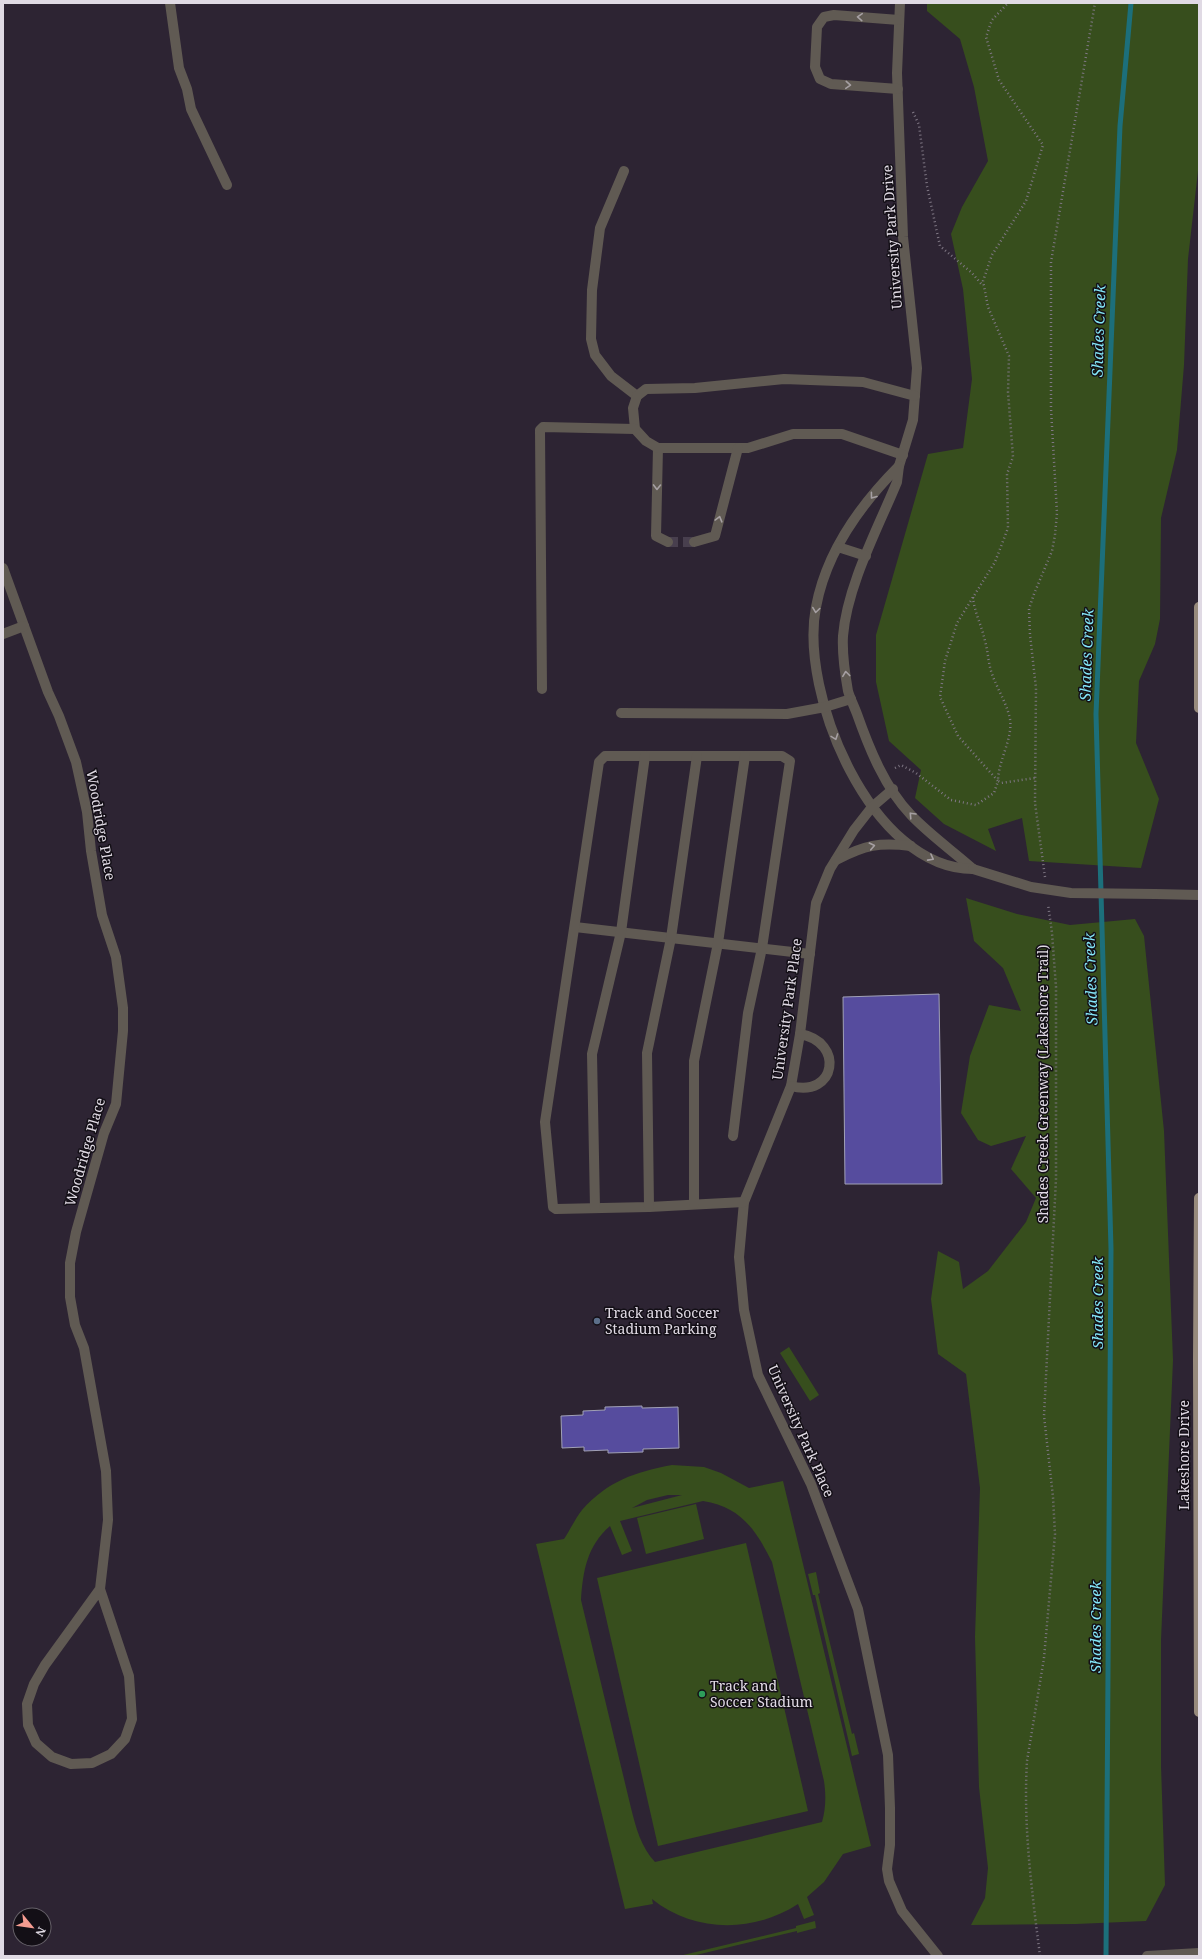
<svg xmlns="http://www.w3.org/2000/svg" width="1202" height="1959" font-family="'Noto Serif',serif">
	<rect width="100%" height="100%" fill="#2d2433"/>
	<g fill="#374e1d" fill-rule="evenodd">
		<path d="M927 3H1199V162L1188 259 1184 365 1177 450 1161 518 1160 619 1155 644 1139 681 1136 743 1159 799 1141 868 1029 861 1022 818 988 829 996 851 944 824 915 798 921 770 889 741 876 682V635L928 454 963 448 972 379 963 289 951 234 962 207 988 161 974 87 960 39 927 11Z"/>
		<path d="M966 898 1017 914 1070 925 1135 919 1144 936 1164 1131 1173 1360 1161 1640V1766L1165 1885 1146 1921 1076 1924 971 1925 985 1898 988 1868 979 1787 975 1637 980 1488 966 1374 938 1354 931 1299 938 1251 959 1262 963 1289 988 1271 1026 1222 1036 1198 1011 1169 1026 1136 991 1146 978 1140 961 1113 970 1056 989 1005 1021 1011 1003 968 974 941Z"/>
		<path d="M789 1347 819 1395 810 1401 780 1353Z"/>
		<path d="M672 1465 704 1467 721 1473 749 1488 783 1481 871 1846 843 1854 824 1882 807 1897 814 1915 804 1919 798 1904C754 1933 694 1933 652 1899L653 1904 625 1909 536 1544 564 1539C570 1530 575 1519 582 1510 608 1481 635 1472 672 1465ZM668 1495H682L632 1508 647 1500ZM703 1501C741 1507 756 1530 772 1562L824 1781C826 1795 826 1808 822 1822L655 1862C641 1847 636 1828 631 1808L581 1600C583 1571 587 1546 610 1526L622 1555 632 1551 620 1521Z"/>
		<path d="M696 1504 704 1539 646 1554 637 1518Z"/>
		<path d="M746 1543 808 1811 658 1846 597 1578Z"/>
		<path d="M816 1572 820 1593 818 1594 852 1734 854 1733 859 1754 852 1756 815 1595H813L808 1574Z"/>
		<path d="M815 1921 816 1928 797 1933V1931L692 1956H679L796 1928V1926Z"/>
	</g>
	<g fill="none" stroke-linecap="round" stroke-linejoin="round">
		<path stroke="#1c6f7b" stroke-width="5" d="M1106 1956 1111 1249 1096 714 1120 126 1131 3"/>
	</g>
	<g fill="#564c9e" stroke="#a1a1b6">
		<path d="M939 994 942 1184H845L843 997Z"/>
		<path d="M642 1406V1408L678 1407 679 1448 643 1449V1452L608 1453V1450L584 1451V1447L562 1448 561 1416 583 1415V1411L605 1410V1407Z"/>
	</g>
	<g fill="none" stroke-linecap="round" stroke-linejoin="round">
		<path stroke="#483f4e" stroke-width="10" stroke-dasharray="10 5" stroke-linecap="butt" d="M668 542H694"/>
		<g stroke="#7f7784" stroke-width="2.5" stroke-dasharray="1 3" stroke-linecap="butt">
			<path d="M913 112 919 125 927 186 940 246 972 273 983 286"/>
			<path d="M973 597C974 612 982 626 985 641 988 651 988 661 991 671 996 687 1006 701 1010 719 1013 739 998 761 998 781L1001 783 1035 778"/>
			<path d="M895 768 901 765 916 773 951 800 976 805 994 793 998 781 958 736 940 697 945 661 957 623 995 562 1008 528 1007 474 1013 457 1008 392 1009 356 988 307 983 281 992 255 1026 201 1043 145 999 80 986 37 992 20 1008 3"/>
			<path d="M1045 877 1035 803 1036 688 1030 635 1029 609 1034 594 1052 551 1055 535 1057 513 1051 409V262L1095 3"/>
			<path d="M1040 1956C1032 1892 1023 1826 1027 1761L1044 1658 1055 1534 1053 1497 1044 1416 1056 1179V987L1052 933 1048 904"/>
		</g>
		<g stroke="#605a53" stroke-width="10">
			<path d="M170 3 179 68 187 89 191 109 227 185"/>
			<path d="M900 3 897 73 903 237 917 368 913 420 899 466 897 482C878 528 847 586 843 636 842 653 845 674 848 691 850 698 854 706 857 714 869 748 885 788 911 815 930 835 953 851 973 869"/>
			<path d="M898 89 831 84 820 79 815 67 817 27 824 17 834 15 899 20"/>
			<path d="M624 171 600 228 592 290 591 339 595 355 611 376 637 396"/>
			<path d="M658 448 656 536 668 542"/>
			<path d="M903 455 842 434H793L748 448H658L646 441 635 429 633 408 637 396 646 389 695 388 784 379 863 382 915 396"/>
			<path d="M899 466C861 504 826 553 816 607 799 693 871 869 973 869"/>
			<path d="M694 542 715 536 738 448"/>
			<path d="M838 547 866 556"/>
			<path d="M3 568 48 692 59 716 76 762 87 812 91 851 102 915 116 957 123 1008V1031L116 1104 104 1133 76 1232 70 1263V1297L75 1325 84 1348 106 1471 108 1520 100 1589 129 1676 132 1719 125 1739 111 1754 92 1763 71 1764 52 1757 36 1743 28 1725 27 1704 34 1684 45 1665 100 1589"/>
			<path d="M3 634 24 626"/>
			<path d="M542 689 540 430 543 427 635 429"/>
			<path d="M621 713 787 714 825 707 851 699"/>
			<path d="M893 789 872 807 854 830 830 869 816 903 800 1034 791 1086 744 1202 739 1257 744 1310 758 1375 811 1484 858 1609 888 1755 890 1808V1845L887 1869 889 1881 902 1911 938 1956"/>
			<path d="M836 860C865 845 879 842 911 846"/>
			<path d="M1155 894 1199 895"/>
			<path d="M575 927 810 954"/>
			<path d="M791 1086C836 1098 845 1042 800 1034"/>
			<path d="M733 1136 748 1013 762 948 790 761 782 756H605L599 762 545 1122 553 1207 556 1209 649 1207 744 1202"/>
			<path d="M694 1204V1061L718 943 745 756"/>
			<path d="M649 1207 647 1053 671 938 697 756"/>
			<path d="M595 1208 592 1054 621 932 645 756"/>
			<path d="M1147 1956 1199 1953"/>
		</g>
		<g stroke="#978a7c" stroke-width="10">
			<path d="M1199 607V708"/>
			<path d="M1199 1198 1198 1361 1199 1712"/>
		</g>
		<path stroke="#605a53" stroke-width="10" d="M973 869 1031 887 1071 893 1155 894"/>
	</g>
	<defs><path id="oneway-chevron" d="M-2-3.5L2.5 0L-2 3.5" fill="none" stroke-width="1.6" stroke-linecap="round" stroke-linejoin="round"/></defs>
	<g stroke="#a6a0a3">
		<use href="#oneway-chevron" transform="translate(860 17) rotate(-176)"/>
		<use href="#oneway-chevron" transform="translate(848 85) rotate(4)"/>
		<use href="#oneway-chevron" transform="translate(657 487) rotate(91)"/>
		<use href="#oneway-chevron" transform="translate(873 496) rotate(127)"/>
		<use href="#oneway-chevron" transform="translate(719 519) rotate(-75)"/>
		<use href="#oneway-chevron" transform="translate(816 610) rotate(98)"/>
		<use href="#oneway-chevron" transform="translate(846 674) rotate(-97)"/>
		<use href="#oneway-chevron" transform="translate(835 737) rotate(70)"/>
		<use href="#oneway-chevron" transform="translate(912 815) rotate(-133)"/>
		<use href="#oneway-chevron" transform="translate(872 846) rotate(-12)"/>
		<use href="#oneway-chevron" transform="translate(931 858) rotate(28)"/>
	</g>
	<circle fill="#5c6f8a" stroke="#130f16" stroke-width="1.5" cx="597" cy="1321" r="4"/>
	<circle fill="#2e9e5b" stroke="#130f16" stroke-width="1.5" cx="702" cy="1694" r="4"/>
	<g text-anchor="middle" stroke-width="3" stroke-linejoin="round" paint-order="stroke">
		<g font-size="14" fill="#e0dae4" stroke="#130f16">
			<text transform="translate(892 237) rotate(-94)" y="5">University Park Drive</text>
			<text transform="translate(101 825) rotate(80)" y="5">Woodridge Place</text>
			<text transform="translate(787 1009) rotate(-82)" y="5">University Park Place</text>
			<text transform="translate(1043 1084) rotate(-90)" y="5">Shades Creek Greenway (Lakeshore Trail)</text>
			<text transform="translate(85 1152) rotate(-74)" y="5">Woodridge Place</text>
			<text transform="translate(801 1431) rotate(66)" y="5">University Park Place</text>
			<text transform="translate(1184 1455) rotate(-90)" y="5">Lakeshore Drive</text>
		</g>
		<g font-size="14" fill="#e0dae4" stroke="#130f16" text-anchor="start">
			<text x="605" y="1318">Track and Soccer<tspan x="605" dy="16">Stadium Parking</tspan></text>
			<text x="710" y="1691">Track and<tspan x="710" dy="16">Soccer Stadium</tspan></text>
		</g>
		<g font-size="15" font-style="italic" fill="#84e6f7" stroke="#130f16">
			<text transform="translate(1099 331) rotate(-88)" y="5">Shades Creek</text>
			<text transform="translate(1087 655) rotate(-88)" y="5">Shades Creek</text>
			<text transform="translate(1091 979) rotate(-92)" y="5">Shades Creek</text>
			<text transform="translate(1098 1303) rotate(-90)" y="5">Shades Creek</text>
			<text transform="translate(1096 1627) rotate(-90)" y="5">Shades Creek</text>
		</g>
	</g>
	<rect width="1202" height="1959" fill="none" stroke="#e0dae4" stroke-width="8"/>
	<g transform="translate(32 1927) rotate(119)"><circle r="19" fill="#130f16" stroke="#656068"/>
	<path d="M0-3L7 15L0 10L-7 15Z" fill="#f59c91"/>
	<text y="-6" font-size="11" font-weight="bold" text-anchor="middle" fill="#e0dae4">N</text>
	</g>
</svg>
